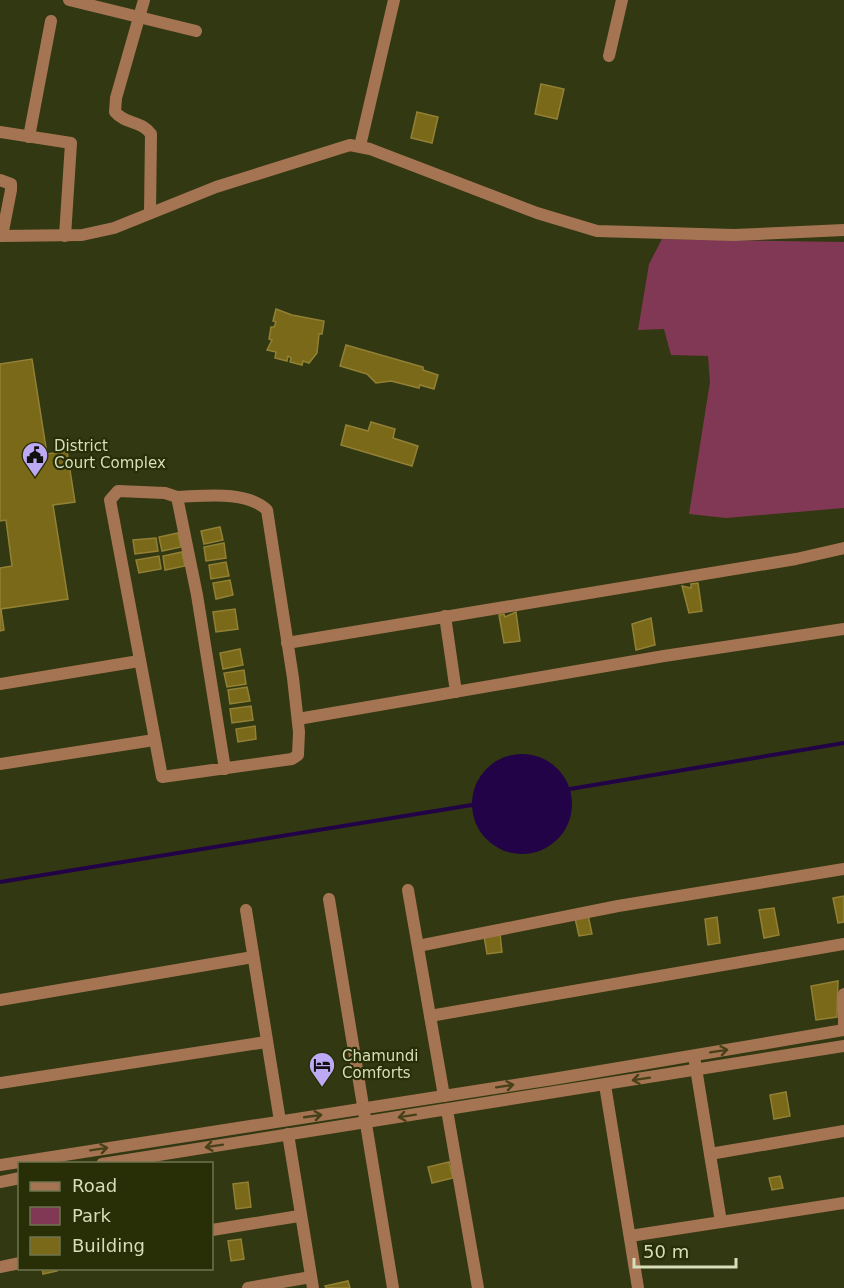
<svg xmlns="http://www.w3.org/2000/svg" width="844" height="1288" font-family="'DejaVu Sans',sans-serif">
	<rect width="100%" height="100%" fill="#323811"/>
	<path fill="#803855" d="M662 239 844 242V508L726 518 689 514 710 382 708 356 671 355 664 329 638 330 649 264Z"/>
	<circle fill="#220347" cx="522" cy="804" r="50"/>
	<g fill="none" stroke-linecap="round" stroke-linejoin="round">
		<g stroke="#220347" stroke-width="4">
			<path d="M570 789 844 743"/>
			<path d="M0 882 472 805"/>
		</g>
	</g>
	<g fill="#7a6919" stroke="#928135" stroke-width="1.5">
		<path d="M541 84 564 89 557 119 535 114Z"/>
		<path d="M417 112 438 117 432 143 411 138Z"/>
		<path d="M276 309 292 315 324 321 322 334H319L317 353 309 363 303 361 302 365 290 362 291 358 288 356 287 361 275 358 276 352 267 350 272 340 269 339 271 327H274L276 322 273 321Z"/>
		<path d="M346 345 423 367V370L438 375 434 389 420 385 419 388 391 381 376 383 367 374 340 366Z"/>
		<path d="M32 359 47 454 67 451 75 502 53 505 68 599 1 609 4 630 0 631V568L12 566 6 520 0 521V364Z"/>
		<path d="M371 422 395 429 393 438 418 446 412 466 341 445 346 425 368 431Z"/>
		<path d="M220 527 223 540 204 544 201 531Z"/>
		<path d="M178 533 181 547 162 551 159 537Z"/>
		<path d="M156 538 158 551 135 554 133 540Z"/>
		<path d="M224 543 226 558 206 561 204 547Z"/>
		<path d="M182 552 185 566 165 570 163 556Z"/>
		<path d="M159 556 161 569 139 573 136 560Z"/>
		<path d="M226 562 229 576 211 579 209 565Z"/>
		<path d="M230 580 233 595 216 599 213 583Z"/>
		<path d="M698 583 702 611 689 613 682 586 691 588V584Z"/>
		<path d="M235 609 238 629 216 632 213 612Z"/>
		<path d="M516 612 520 641 504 643 499 615 504 614 505 617Z"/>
		<path d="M651 618 655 645 636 650 632 624Z"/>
		<path d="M240 649 243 665 223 669 220 653Z"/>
		<path d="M244 670 246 684 227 687 224 673Z"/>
		<path d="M247 687 250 701 230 704 228 690Z"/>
		<path d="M251 706 253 720 232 723 230 709Z"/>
		<path d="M255 726 256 739 238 742 236 729Z"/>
		<path d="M844 896V922L838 923 833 898Z"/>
		<path d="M774 908 779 935 764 938 759 910Z"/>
		<path d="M588 915 592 934 579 936 575 918Z"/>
		<path d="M717 917 720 943 708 945 705 919Z"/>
		<path d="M500 934 502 952 487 954 484 936Z"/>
		<path d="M838 981 837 1017 816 1020 811 986Z"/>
		<path d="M786 1092 790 1116 774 1119 770 1095Z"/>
		<path d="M449 1162 453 1178 432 1183 428 1167Z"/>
		<path d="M780 1176 783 1188 772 1190 769 1178Z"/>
		<path d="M248 1182 251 1207 236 1209 233 1184Z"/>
		<path d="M241 1239 244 1259 231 1261 228 1241Z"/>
		<path d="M42 1268H56L57 1271 43 1274Z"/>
		<path d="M348 1281 350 1288H326L325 1286Z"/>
	</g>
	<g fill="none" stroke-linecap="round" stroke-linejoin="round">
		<g stroke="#a57553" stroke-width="12">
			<path d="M69 0 196 31"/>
			<path d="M144 0 116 98 115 112C125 124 142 121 151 134L150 213"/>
			<path d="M609 56 622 0"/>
			<path d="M0 132 71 143 65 236"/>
			<path d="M29 137 51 21"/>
			<path d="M360 146 394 0"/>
			<path d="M0 180 11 184V190L2 236"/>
			<path d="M0 236 82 235 114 228 216 187 350 145 370 149 537 213 597 231 734 235 844 230"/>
			<path d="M177 497C204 496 246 490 267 510L293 678 299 732 298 755 292 759 162 777 110 500 118 491 165 493 177 497 197 595 225 769"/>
			<path d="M445 616 456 692"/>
			<path d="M287 643 796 559 844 548"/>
			<path d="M0 684 139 661"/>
			<path d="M298 719 664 656 844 629"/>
			<path d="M0 764 154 740"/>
			<path d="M408 890 444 1096"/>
			<path d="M329 899 393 1288"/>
			<path d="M246 910 280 1121"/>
			<path d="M418 946 618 906 844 869"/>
			<path d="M0 1000 253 957"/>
			<path d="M430 1016 844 944"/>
			<path d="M844 1030V994"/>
			<path d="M694 1056 721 1222"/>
			<path d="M0 1083 266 1042"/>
			<path d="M605 1085 638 1288"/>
			<path d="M447 1110 478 1288"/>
			<path d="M288 1134 313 1288"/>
			<path d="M710 1154 844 1131"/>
			<path d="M212 1230 299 1216"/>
			<path d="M630 1236 844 1203"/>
			<path d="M0 1267 20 1263"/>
			<path d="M248 1288 311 1277"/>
		</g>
		<g stroke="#a57553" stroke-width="12">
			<path d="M102 1164 844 1046"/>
			<path d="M0 1165 553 1079 844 1030"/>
			<path d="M0 1182 20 1178"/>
		</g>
	</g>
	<defs><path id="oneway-shaft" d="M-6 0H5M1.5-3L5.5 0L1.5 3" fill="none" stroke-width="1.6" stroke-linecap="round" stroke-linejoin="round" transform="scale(1.5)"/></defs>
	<g stroke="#474019">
		<use href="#oneway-shaft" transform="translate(719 1051) rotate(-9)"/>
		<use href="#oneway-shaft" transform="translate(641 1079) rotate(171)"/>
		<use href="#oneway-shaft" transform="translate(505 1086) rotate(-9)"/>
		<use href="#oneway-shaft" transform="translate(313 1116) rotate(-8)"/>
		<use href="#oneway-shaft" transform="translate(407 1116) rotate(171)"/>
		<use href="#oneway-shaft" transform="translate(214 1146) rotate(171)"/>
		<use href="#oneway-shaft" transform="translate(99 1149) rotate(-9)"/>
	</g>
	<defs>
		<g id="civic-pin" transform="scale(1.35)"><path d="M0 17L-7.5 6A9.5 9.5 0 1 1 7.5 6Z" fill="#bea9f4" stroke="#282e06"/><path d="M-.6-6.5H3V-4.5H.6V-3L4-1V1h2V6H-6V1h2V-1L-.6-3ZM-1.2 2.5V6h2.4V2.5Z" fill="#111"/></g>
		<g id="hotel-pin" transform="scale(1.35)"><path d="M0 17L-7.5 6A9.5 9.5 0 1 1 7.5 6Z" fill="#bea9f4" stroke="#282e06"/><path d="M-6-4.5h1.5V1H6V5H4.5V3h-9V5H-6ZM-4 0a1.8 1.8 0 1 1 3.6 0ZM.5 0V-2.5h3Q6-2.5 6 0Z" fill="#111"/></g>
	</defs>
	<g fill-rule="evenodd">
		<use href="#civic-pin" x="35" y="455"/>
		<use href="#hotel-pin" x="322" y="1065"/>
	</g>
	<g text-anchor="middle" stroke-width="4.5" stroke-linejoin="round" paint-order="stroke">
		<g font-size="15" fill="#d7deba" stroke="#282e06" text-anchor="start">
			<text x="54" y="451">District<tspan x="54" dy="17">Court Complex</tspan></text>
			<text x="342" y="1061">Chamundi<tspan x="342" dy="17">Comforts</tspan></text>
		</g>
	</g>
	<rect x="18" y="1162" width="195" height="108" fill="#282e06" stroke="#6e744e" stroke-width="1.5"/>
	<rect x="30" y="1182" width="30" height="9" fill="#a57553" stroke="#6e744e" stroke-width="1.5"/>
	<text x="72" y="1192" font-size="18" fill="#d7deba">Road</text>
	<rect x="30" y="1207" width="30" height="18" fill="#803855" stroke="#6e744e" stroke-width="1.5"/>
	<text x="72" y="1222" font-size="18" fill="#d7deba">Park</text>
	<rect x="30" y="1237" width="30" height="18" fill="#7a6919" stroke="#6e744e" stroke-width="1.5"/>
	<text x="72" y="1252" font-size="18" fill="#d7deba">Building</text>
	<path d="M634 1258v9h102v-9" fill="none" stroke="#d7deba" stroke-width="3"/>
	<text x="643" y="1258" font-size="18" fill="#d7deba" stroke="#282e06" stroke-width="4.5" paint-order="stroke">50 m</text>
</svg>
